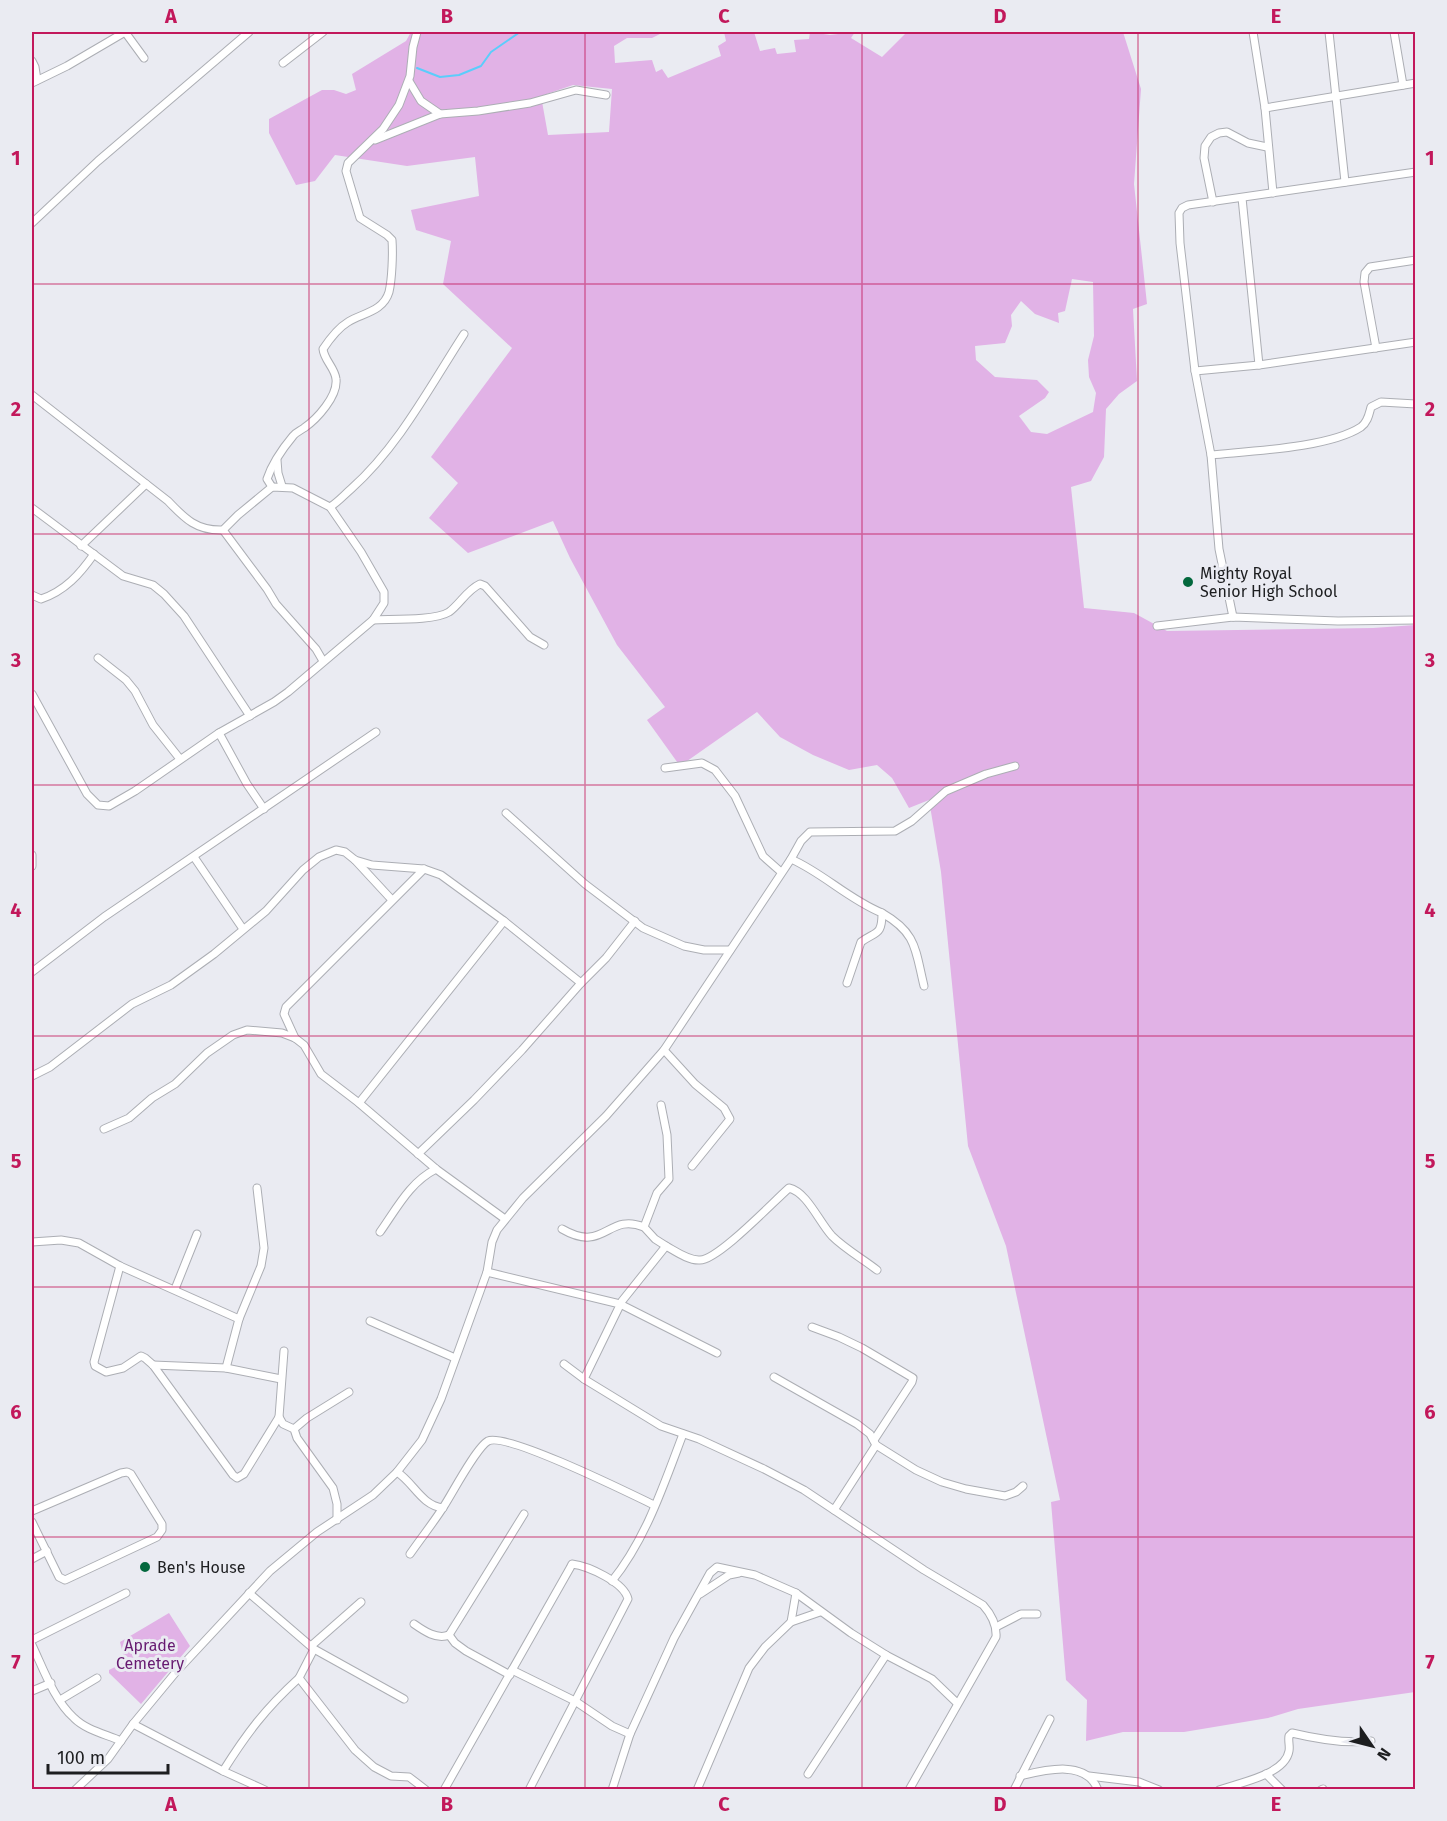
<svg xmlns="http://www.w3.org/2000/svg" width="1447" height="1821" font-family="'Fira Sans',sans-serif">
	<rect width="100%" height="100%" fill="#eaebf2"/>
	<g fill="#e1b2e6" fill-rule="evenodd">
		<path d="M411 32H664L652 38H627L614 46 615 63 652 60 656 72 662 69 668 78 721 56 718 46 726 41 724 32H754L760 51 775 48 777 54 796 52 794 40 809 39 810 32 830 35 855 32 851 38 882 57 907 32H1123L1141 89 1134 184 1147 304 1133 309 1137 381 1119 394 1106 409 1104 457 1091 481 1071 487 1084 608 1134 613 1167 631 1373 628 1415 625V1692L1298 1709 1268 1718 1184 1732H1123L1086 1741 1087 1700 1066 1680 1051 1502 1060 1500 1006 1246 968 1146 941 872 929 800 909 808 892 778 877 765 849 770 813 755 780 737 757 712 680 766 647 720 665 707 617 645 570 558 553 521 468 553 429 518 458 483 431 457 512 348 443 284 451 241 416 230 411 210 479 196 475 157 407 166 335 155 315 181 296 185 269 133V119L322 90H334L346 94 356 90 352 74 406 41ZM573 85 612 89 609 132 548 135 541 96ZM1072 279 1093 282 1094 336 1088 360 1089 377 1096 393 1093 412 1047 434 1031 432 1019 416 1045 398 1049 392 1037 380 995 377 976 360 975 346 1005 343 1012 326 1011 315 1021 301 1035 314 1059 323 1058 313 1065 311Z"/>
		<path d="M169 1613 190 1646 141 1704 109 1673V1670L125 1662 120 1642Z"/>
	</g>
	<g fill="none" stroke-linecap="round" stroke-linejoin="round">
		<path stroke="#5bcdfb" stroke-width="2" d="M417 68 440 77 459 75 481 66 491 52 520 32"/>
		<g stroke="#acaeb4" stroke-width="9">
			<g id="minor">
				<path d="M125 32 144 58"/>
				<path d="M1253 32 1265 108 1273 193"/>
				<path d="M1329 32 1345 182"/>
				<path d="M1394 32 1403 85"/>
				<path d="M32 61 35 67 37 80"/>
				<path d="M283 63 323 32"/>
				<path d="M409 81 421 101 440 114"/>
				<path d="M32 83 67 66 125 32"/>
				<path d="M1265 108 1416 83"/>
				<path d="M375 140 440 114 478 111 530 103 576 90 606 95"/>
				<path d="M1242 198 1259 365"/>
				<path d="M1213 202 1204 158 1205 146 1211 137 1219 133 1227 132 1248 143 1267 147"/>
				<path d="M32 223 98 161 249 32"/>
				<path d="M1376 348 1364 282 1365 273 1370 267 1416 260"/>
				<path d="M1195 371 1259 365 1416 342"/>
				<path d="M32 395 168 501C185 519 197 531 223 530L238 515 272 487 293 488 330 507 361 552 384 592V603L373 620 288 692 274 702 219 733 135 791 109 806 98 805 87 794 32 694"/>
				<path d="M1211 455C1250 451 1329 448 1361 427 1368 422 1369 414 1371 407L1381 402 1416 404"/>
				<path d="M277 460 278 473 282 486"/>
				<path d="M272 487 267 479C272 464 283 448 293 436 296 432 300 431 304 428 317 419 338 396 336 379 335 368 324 360 323 349 329 340 338 328 348 322 362 313 383 312 389 292 392 279 393 254 392 240L387 235 360 218 346 171 348 163 383 129 399 105 410 76 413 47 417 32"/>
				<path d="M330 507C338 502 344 495 351 489 399 446 429 388 464 334"/>
				<path d="M32 508 123 576 153 585 164 594 184 616 250 716"/>
				<path d="M223 530 267 589 276 604 316 649 323 661"/>
				<path d="M81 546 146 484"/>
				<path d="M32 595 41 599C65 591 80 574 94 554"/>
				<path d="M1233 617 1219 549 1211 455 1195 371 1180 243 1179 213 1182 208 1188 205 1416 172"/>
				<path d="M373 620C392 619 434 621 449 612 460 604 467 590 480 584L485 586 530 637 544 645"/>
				<path d="M1157 626 1233 617 1338 621 1416 620"/>
				<path d="M98 658 126 680 135 691 153 725 180 759"/>
				<path d="M219 733 247 784 264 809"/>
				<path d="M665 768 702 763 715 770 735 796 763 856 781 872"/>
				<path d="M506 813 585 884 643 928 684 946 704 950H730"/>
				<path d="M32 855V866"/>
				<path d="M194 857 243 929"/>
				<path d="M791 859 801 841 810 832 895 831 912 821 946 791 986 774 1015 766"/>
				<path d="M355 860 392 900"/>
				<path d="M882 913C917 933 915 949 924 986"/>
				<path d="M32 972 104 917 376 732"/>
				<path d="M295 1038 284 1014 286 1007 424 869"/>
				<path d="M664 1050 695 1084 724 1108 730 1119 692 1166"/>
				<path d="M32 1076 50 1067 132 1004 171 985 214 954 266 911 303 870 319 857 336 850 345 852 355 860 372 865 424 869 441 875 504 921 581 983"/>
				<path d="M359 1103 504 921"/>
				<path d="M661 1105 667 1135 669 1179 657 1193 644 1227 655 1239 666 1246"/>
				<path d="M104 1129 129 1118 152 1098 175 1084 207 1053 233 1035 247 1030 282 1033 295 1038 304 1045 321 1074 359 1103 436 1169 505 1219"/>
				<path d="M418 1154 474 1100 522 1050 581 983 606 958 635 921"/>
				<path d="M562 1229C605 1254 607 1212 644 1227"/>
				<path d="M380 1232C397 1208 410 1182 436 1169"/>
				<path d="M32 1242 61 1240 79 1243 120 1266 239 1319"/>
				<path d="M120 1266 94 1362 95 1366 106 1372 123 1368 141 1356 145 1358 153 1365 233 1475 237 1478 244 1474 279 1417 284 1351"/>
				<path d="M487 1272 620 1304 717 1353"/>
				<path d="M175 1289 197 1234"/>
				<path d="M370 1321 455 1358"/>
				<path d="M812 1327 839 1337 862 1348 913 1378 912 1382 874 1440"/>
				<path d="M564 1364 584 1379 661 1426 699 1439 764 1469 804 1490 924 1570 983 1605C991 1614 997 1624 996 1637L909 1790"/>
				<path d="M153 1365 226 1368 281 1379"/>
				<path d="M226 1368 239 1319 261 1266 264 1248 257 1188"/>
				<path d="M774 1377 857 1424 870 1434 876 1445 916 1470 942 1482 966 1489 1005 1496 1016 1492 1023 1486"/>
				<path d="M584 1379 622 1301 666 1246C675 1251 689 1261 700 1260 718 1260 773 1202 789 1188 807 1192 819 1222 832 1236 845 1249 863 1259 877 1270"/>
				<path d="M279 1417 283 1424 294 1429 297 1438 333 1488 337 1504V1520"/>
				<path d="M294 1429 307 1418 349 1392"/>
				<path d="M397 1472C414 1483 421 1505 443 1508"/>
				<path d="M834 1510 876 1445"/>
				<path d="M32 1511 121 1473 127 1472 131 1474 162 1524V1530L157 1537 65 1580 59 1577 32 1522"/>
				<path d="M410 1554C421 1538 434 1522 444 1506 453 1492 476 1448 488 1441 506 1432 631 1494 654 1505"/>
				<path d="M32 1559 47 1551"/>
				<path d="M612 1581C646 1539 664 1484 683 1434"/>
				<path d="M249 1593 314 1649 404 1699"/>
				<path d="M700 1594 729 1575 739 1573"/>
				<path d="M791 1622 820 1612"/>
				<path d="M414 1624C424 1631 437 1640 449 1635L455 1643 466 1651 510 1675"/>
				<path d="M996 1627 1021 1614H1037"/>
				<path d="M449 1635 524 1514"/>
				<path d="M32 1640 126 1593"/>
				<path d="M32 1645C43 1668 54 1700 74 1718 86 1730 105 1734 121 1741"/>
				<path d="M311 1646 361 1602"/>
				<path d="M314 1649 299 1678 355 1750 365 1759 374 1767 391 1776 409 1777 426 1790"/>
				<path d="M512 1670 575 1701 612 1726 630 1734"/>
				<path d="M32 1691 51 1683"/>
				<path d="M60 1700 97 1678"/>
				<path d="M133 1724 223 1771 265 1790"/>
				<path d="M223 1771C247 1733 265 1709 299 1678"/>
				<path d="M808 1774 886 1655"/>
				<path d="M1266 1774 1282 1790"/>
				<path d="M1020 1776C1045 1770 1086 1759 1098 1790"/>
				<path d="M1089 1776 1139 1782 1159 1790"/>
				<path d="M75 1790 108 1759 133 1724 176 1672 270 1571 317 1532 373 1495 397 1472 422 1440 441 1399 487 1272 492 1242 497 1230 523 1198 606 1116 664 1050 791 859C823 873 848 899 882 913 882 936 876 931 861 942L847 983"/>
				<path d="M444 1790 570 1568 572 1564C588 1566 624 1582 628 1599L529 1790"/>
				<path d="M612 1790 630 1734 674 1638 710 1573 717 1567 755 1575 796 1593 851 1633 886 1655 932 1679 957 1703"/>
				<path d="M697 1790 749 1668 765 1647 791 1622 796 1593"/>
				<path d="M1014 1790 1050 1719"/>
				<path d="M1219 1790C1238 1783 1285 1775 1289 1751 1290 1746 1288 1741 1289 1736L1292 1733C1317 1739 1345 1744 1371 1741"/>
				<path d="M1321 1790 1323 1789"/>
			</g>
		</g>
		<use href="#minor" stroke="#fff" stroke-width="7"/>
	</g>
	<path fill="none" stroke="#c2185b" stroke-width="1.5" stroke-opacity="0.55" d="M309 32V1790M585 32V1790M862 32V1790M1138 32V1790M32 284H1416M32 534H1416M32 785H1416M32 1036H1416M32 1287H1416M32 1537H1416"/>
	<g fill="#03683d" stroke="#eaebf2" stroke-width="2">
		<circle cx="1188" cy="582" r="6"/>
		<circle cx="145" cy="1567" r="6"/>
	</g>
	<g text-anchor="middle" stroke-width="6" stroke-linejoin="round" paint-order="stroke">
		<g font-size="16" fill="#1d1e20" stroke="#eaebf2" text-anchor="start">
			<text x="1200" y="579">Mighty Royal<tspan x="1200" dy="18">Senior High School</tspan></text>
			<text x="157" y="1573">Ben's House</text>
		</g>
		<g font-size="16" fill="#671b71" stroke="#eaebf2">
			<text x="150" y="1651">Aprade<tspan x="150" dy="18">Cemetery</tspan></text>
		</g>
	</g>
	<rect width="1447" height="1821" fill="none" stroke="#eaebf2" stroke-width="66"/>
	<g transform="translate(1372 1746) rotate(125)" stroke="#eaebf2" stroke-width="4.5" paint-order="stroke">
	<path d="M0-4.5L10 22L0 15L-10 22Z" fill="#1d1e20"/>
	<text y="-9" font-size="16" font-weight="bold" text-anchor="middle" fill="#1d1e20">N</text>
	</g>
	<path d="M48 1764v9h120v-9" fill="none" stroke="#1d1e20" stroke-width="3"/>
	<text x="57" y="1764" font-size="18" fill="#1d1e20" stroke="#eaebf2" stroke-width="4.5" paint-order="stroke">100 m</text>
	<rect x="33" y="33" width="1381" height="1755" fill="none" stroke="#c2185b" stroke-width="2"/>
	<g font-size="20" text-anchor="middle" font-weight="bold" fill="#c2185b">
		<text x="171" y="23">A</text>
		<text x="447" y="23">B</text>
		<text x="724" y="23">C</text>
		<text x="1000" y="23">D</text>
		<text x="1276" y="23">E</text>
		<text x="16" y="165">1</text>
		<text x="1430" y="165">1</text>
		<text x="16" y="416">2</text>
		<text x="1430" y="416">2</text>
		<text x="16" y="667">3</text>
		<text x="1430" y="667">3</text>
		<text x="16" y="917">4</text>
		<text x="1430" y="917">4</text>
		<text x="16" y="1168">5</text>
		<text x="1430" y="1168">5</text>
		<text x="16" y="1419">6</text>
		<text x="1430" y="1419">6</text>
		<text x="16" y="1669">7</text>
		<text x="1430" y="1669">7</text>
		<text x="171" y="1811">A</text>
		<text x="447" y="1811">B</text>
		<text x="724" y="1811">C</text>
		<text x="1000" y="1811">D</text>
		<text x="1276" y="1811">E</text>
	</g>
</svg>
